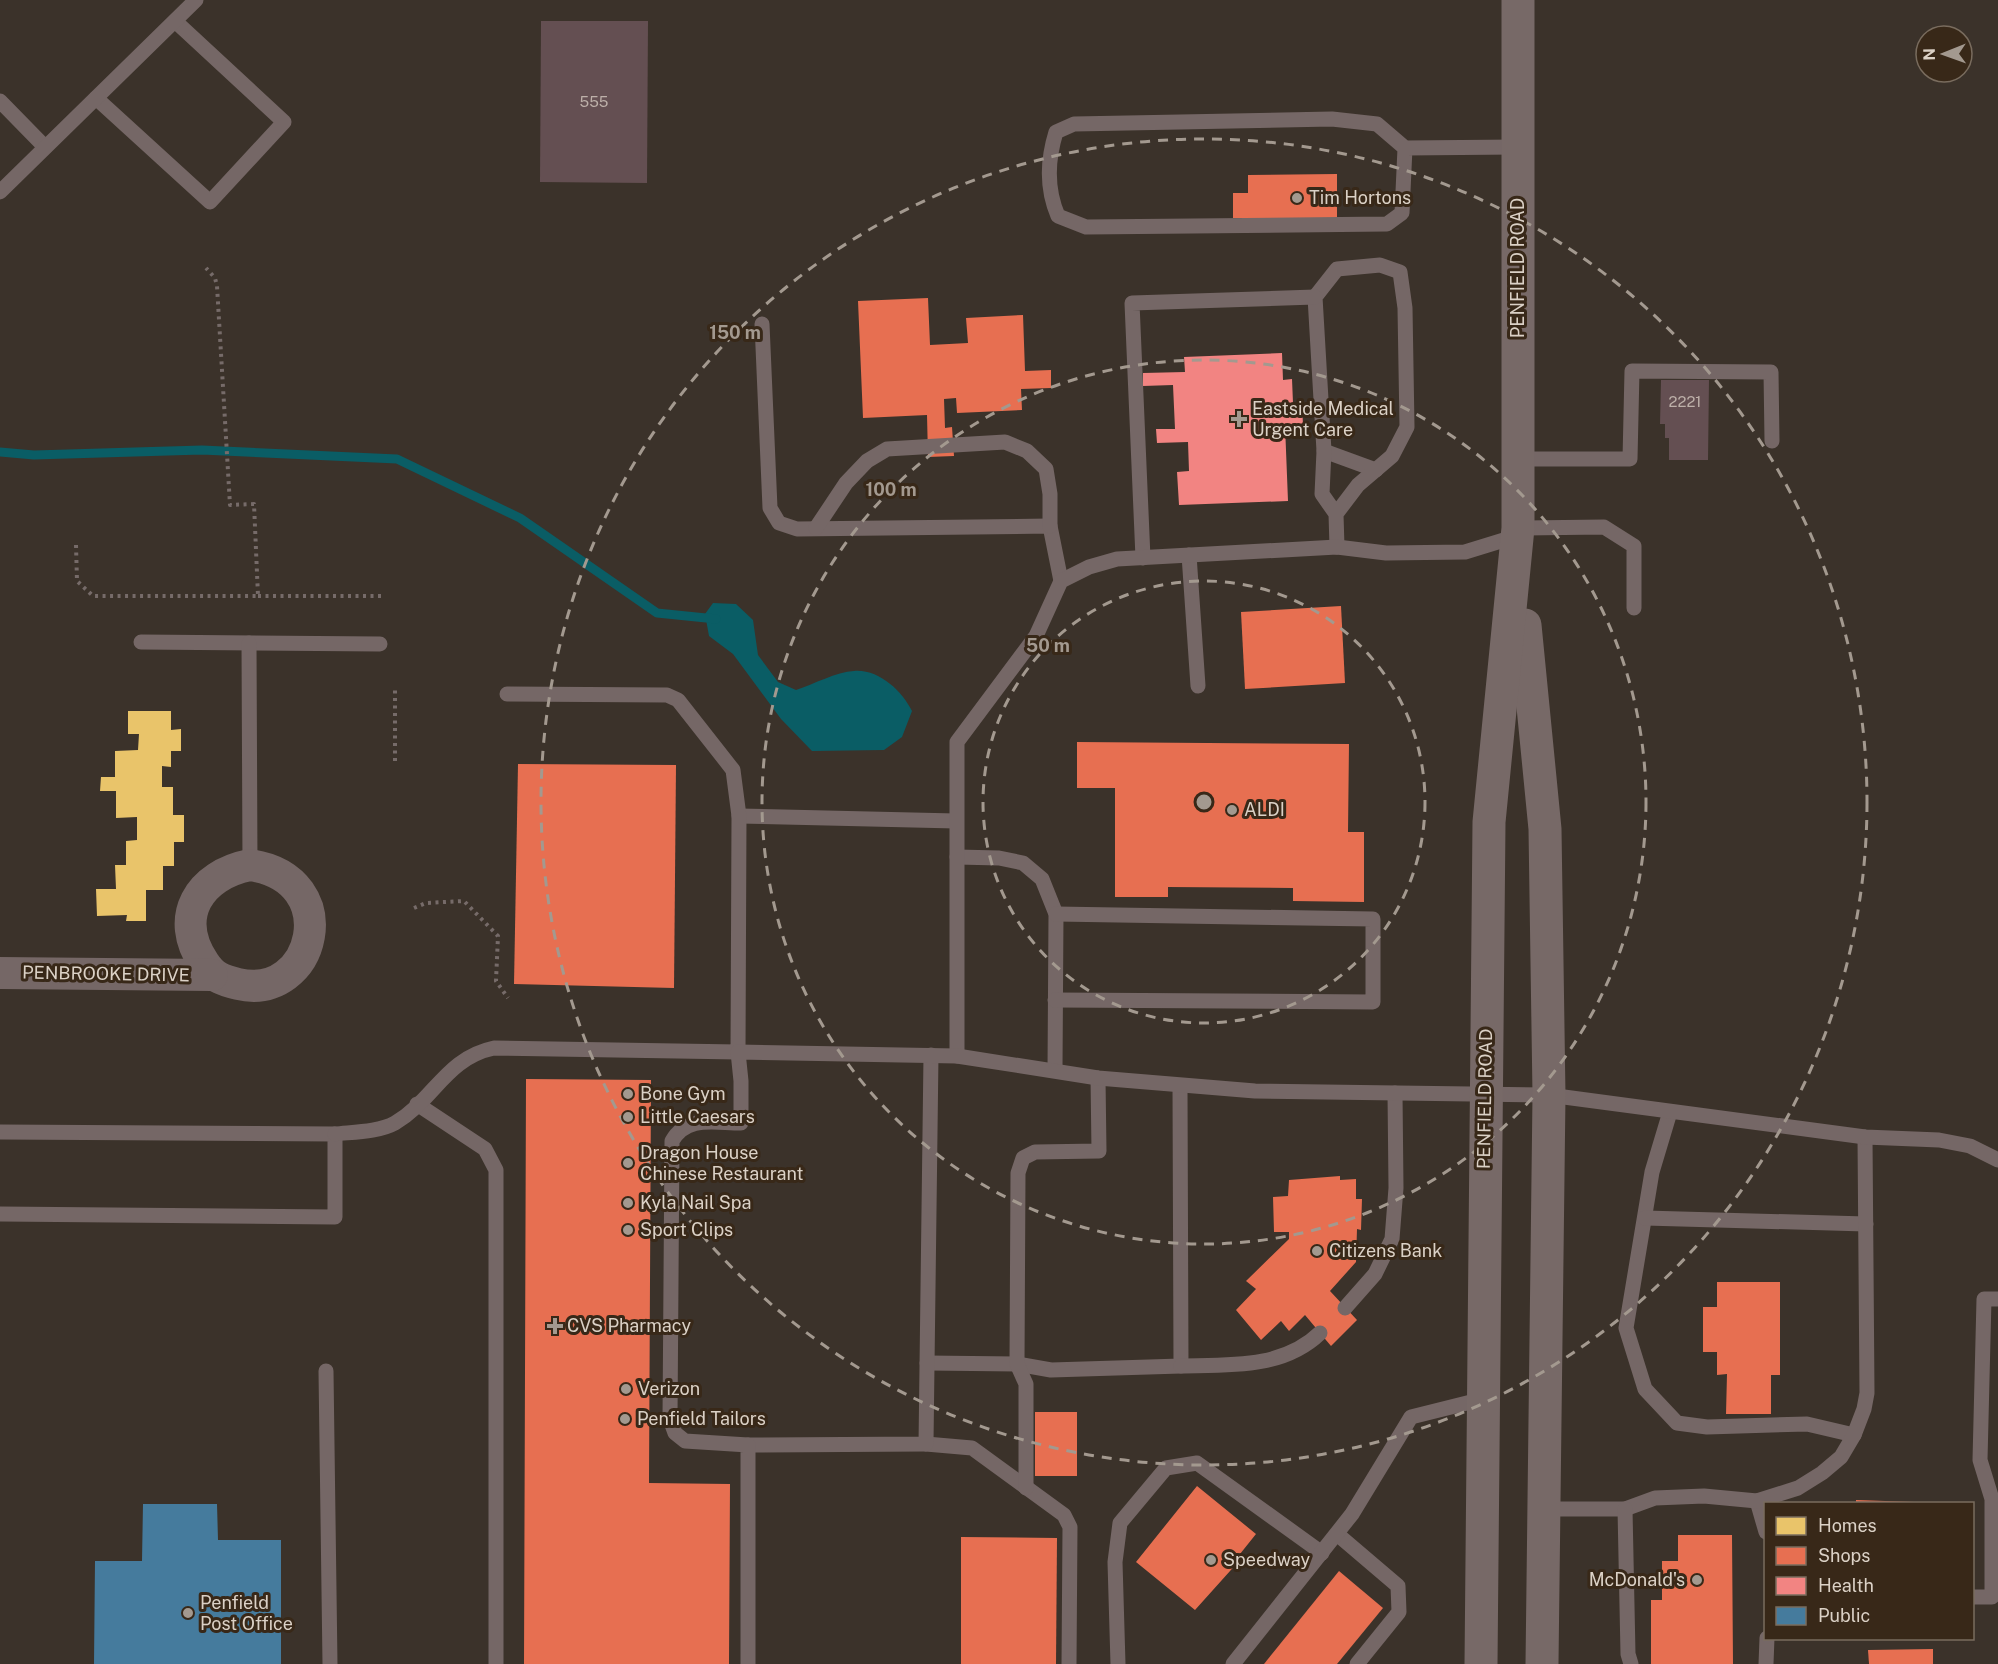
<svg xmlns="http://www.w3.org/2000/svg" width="1998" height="1664" font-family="'Public Sans',sans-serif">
	<rect width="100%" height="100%" fill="#3b322a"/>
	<path fill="#0a5d65" d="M713 603 736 604 753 620 758 655 778 682 796 690C814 684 836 672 854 671 879 669 902 691 912 711L902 737 884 750 812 751 781 719 733 654 709 636 705 614Z"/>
	<path fill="#e9c46a" d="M128 711H171V730L181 729V751H171V767L162 766V787H173V815H184V842H174V866H163V890H146V921H126L127 915 97 916 96 889H116L115 865H126V841L137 840V817L116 818V791H100L101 777H115V751L138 750 139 734H128Z"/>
	<g fill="#e76f51">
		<path d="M1337 174V221H1248L1247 218H1233V193H1248V175Z"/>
		<path d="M928 298 930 345 968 343 966 318 1023 315 1025 371 1051 370V388L1021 389 1022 410 957 413 956 398 944 399 945 428 952 427 954 456 928 457 927 415 863 418 858 301Z"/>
		<path d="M1341 606 1345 683 1245 689 1241 612Z"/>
		<path d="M1077 742 1349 744 1348 832H1364V902L1293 901V888L1168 887V897H1115V788H1077Z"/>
		<path d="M518 764 676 765 674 988 514 984Z"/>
		<path d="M526 1079 651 1080 649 1483 730 1484 729 1664H524Z"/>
		<path d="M1340 1176V1180L1356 1179V1199H1362L1361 1230 1357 1229 1356 1262 1330 1291 1357 1320 1331 1346 1305 1315 1289 1331 1281 1321 1261 1340 1236 1310 1256 1289 1246 1281 1289 1239V1232H1274L1273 1197 1288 1196 1289 1180Z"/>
		<path d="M1717 1282H1780V1375H1771V1414H1726L1727 1374 1717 1375V1352H1703V1307H1717Z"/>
		<rect x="1035" y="1412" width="42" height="64"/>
		<path d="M1197 1486 1256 1534 1236 1559 1239 1561 1195 1610 1136 1562Z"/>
		<path d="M1856 1500 1914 1502V1504H1856Z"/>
		<path d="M1678 1535H1732L1733 1664H1651V1600H1662V1561H1678Z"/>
		<path d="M961 1537 1057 1538 1056 1664H961Z"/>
		<path d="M1339 1571 1383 1608 1337 1664H1264Z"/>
		<path d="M1933 1649V1664H1869L1868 1650Z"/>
	</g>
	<path fill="#f28482" d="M1282 353 1283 380 1292 379 1293 403H1302L1303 425H1285L1288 501 1179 505 1177 472 1189 471 1188 442 1157 443 1156 429H1175L1173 385 1143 386V373L1185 372 1184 357Z"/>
	<path fill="#457b9d" d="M143 1504H217L218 1540H281V1664H94L95 1561H142Z"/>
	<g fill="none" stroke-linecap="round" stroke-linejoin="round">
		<path stroke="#0a5d65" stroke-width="9" d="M0 452 34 455 202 450 397 459 520 518 657 613 716 619"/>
	</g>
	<g fill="#644f52">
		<path d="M541 21H648L647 183 540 182Z"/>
		<path d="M1661 380H1709L1708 460H1669V438H1665V424H1660Z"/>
	</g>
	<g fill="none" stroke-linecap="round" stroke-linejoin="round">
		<g stroke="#766b69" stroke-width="4" stroke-dasharray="3 4.5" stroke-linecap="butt">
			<path d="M76 545 77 581 93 596H258L254 504 230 505 217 286 215 278 206 268"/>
			<path d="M258 596H384"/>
			<path d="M395 761V688"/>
			<path d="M414 908 426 903 464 901 498 936 496 981 508 998"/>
		</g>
		<g stroke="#756766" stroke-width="15">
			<path d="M96 98 210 202 284 122 175 21"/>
			<path d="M0 101 45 147"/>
			<path d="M1405 148 1402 213 1387 224 1086 227 1058 216C1046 188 1047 161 1056 132L1074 124 1332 119 1377 124 1405 148 1517 147"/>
			<path d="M0 192 196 0"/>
			<path d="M762 324 770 508 779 523 797 529 1050 526 1061 581"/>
			<path d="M1324 451 1376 470"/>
			<path d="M1518 459H1630L1632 371 1771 372 1772 441"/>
			<path d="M1336 514 1358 485 1392 456 1407 427 1405 308 1400 272 1380 265 1337 269 1315 297 1324 451 1322 494 1336 514 1337 547"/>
			<path d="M816 528 846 483 867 461 887 449 1005 442 1027 451 1046 469 1050 494V526"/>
			<path d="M1518 528 1604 527 1634 546V608"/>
			<path d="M1189 555 1198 686"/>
			<path d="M1143 558 1132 303 1315 297"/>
			<path d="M141 642 380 644"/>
			<path d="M249 643 250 865"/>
			<path d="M739 816 956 821"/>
			<path d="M957 857 999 858 1023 863 1042 879 1056 914 1055 1070"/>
			<path d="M1055 1000 1373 1002V919L1056 914"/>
			<path d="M957 1056V742L1036 636 1061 581 1089 567 1117 559 1337 547 1386 553 1465 552 1517 536"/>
			<path d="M417 1104 485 1149 496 1170V1664"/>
			<path d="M1670 1112 1652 1172 1626 1328 1645 1389 1677 1423 1707 1427 1807 1424 1854 1435"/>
			<path d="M0 1132 335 1134V1217L0 1214"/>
			<path d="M335 1134C353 1132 379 1132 395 1123 434 1100 446 1058 494 1048L738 1052 739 816 733 770 678 700 667 695 507 694"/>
			<path d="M1645 1218 1866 1224"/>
			<path d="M1345 1308 1375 1274 1392 1239 1396 1188 1395 1093"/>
			<path d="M927 1363 1017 1364 1051 1370 1181 1366 1180 1087"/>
			<path d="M1181 1366C1228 1365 1283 1369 1320 1333"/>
			<path d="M326 1371 330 1664"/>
			<path d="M926 1444 972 1448 1064 1515 1070 1527 1069 1664"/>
			<path d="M748 1445 926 1444 931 1055"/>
			<path d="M1026 1488V1384L1017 1364 1018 1173 1023 1158 1035 1152 1099 1151 1098 1078"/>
			<path d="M1757 1501 1766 1532"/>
			<path d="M1544 1509H1625L1655 1498 1704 1496 1757 1501 1798 1488 1822 1473 1841 1457 1854 1435 1864 1409 1867 1393 1865 1137"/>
			<path d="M1625 1509 1628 1654 1631 1664"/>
			<path d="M1337 1534 1398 1586 1399 1612 1357 1664"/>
			<path d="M1972 1597H1992V1499L1980 1460 1984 1299H1998"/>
			<path d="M748 1664V1445L685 1441 675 1433 670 1419 672 1141C687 1115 714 1123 741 1123V1081L738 1052 957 1056 1098 1078 1255 1091 1549 1095 1865 1137 1939 1140 1970 1146 1998 1160"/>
			<path d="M1118 1664 1115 1562 1120 1523 1166 1468 1197 1463 1322 1553"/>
			<path d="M1233 1664 1352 1514 1411 1417 1483 1399"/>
			<path d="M1766 1664 1767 1638"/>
		</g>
		<g stroke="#756766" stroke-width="32">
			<path d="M250 865C346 879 315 1002 238 984 222 980 213 977 204 963 173 917 199 875 250 865Z"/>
			<path d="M0 973 212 975"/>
		</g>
		<g stroke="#776967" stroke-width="33">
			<path d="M1525 625 1545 829 1549 1095 1542 1664"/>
			<path d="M1481 1664 1489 822 1518 528V0"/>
		</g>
	</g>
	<g fill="none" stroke="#a3998f" stroke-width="3" stroke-dasharray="10 8">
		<circle cx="1204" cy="802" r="221"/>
		<circle cx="1204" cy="802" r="442"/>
		<circle cx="1204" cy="802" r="663"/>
	</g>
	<g fill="#a3998f" stroke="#382818" stroke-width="2">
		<circle cx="1297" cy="198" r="6"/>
		<path d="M1236 410h6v6h6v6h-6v6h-6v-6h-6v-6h6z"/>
		<circle cx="1232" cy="810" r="6"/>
		<circle cx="628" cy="1094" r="6"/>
		<circle cx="628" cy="1117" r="6"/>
		<circle cx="628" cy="1163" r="6"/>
		<circle cx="628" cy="1203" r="6"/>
		<circle cx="628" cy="1230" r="6"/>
		<circle cx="1317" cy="1251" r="6"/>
		<path d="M552 1317h6v6h6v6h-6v6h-6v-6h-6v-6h6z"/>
		<circle cx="626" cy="1389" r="6"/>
		<circle cx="625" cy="1419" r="6"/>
		<circle cx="1211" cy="1560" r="6"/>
		<circle cx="1697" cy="1580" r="6"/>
		<circle cx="188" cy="1613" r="6"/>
	</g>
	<g text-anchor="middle" stroke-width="6" stroke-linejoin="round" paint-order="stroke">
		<g font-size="15" fill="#bdb0a9">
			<text x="594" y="107">555</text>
			<text x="1685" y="407">2221</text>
		</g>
		<g font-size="18" fill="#dbd1c6" stroke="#382818" text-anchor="start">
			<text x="1309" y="204">Tim Hortons</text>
			<text x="1252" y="415">Eastside Medical<tspan x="1252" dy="21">Urgent Care</tspan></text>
			<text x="1244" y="816">ALDI</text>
			<text x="640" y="1100">Bone Gym</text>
			<text x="640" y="1123">Little Caesars</text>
			<text x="640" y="1159">Dragon House<tspan x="640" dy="21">Chinese Restaurant</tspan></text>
			<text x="640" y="1209">Kyla Nail Spa</text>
			<text x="640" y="1236">Sport Clips</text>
			<text x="1329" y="1257">Citizens Bank</text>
			<text x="567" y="1332">CVS Pharmacy</text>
			<text x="638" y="1395">Verizon</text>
			<text x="637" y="1425">Penfield Tailors</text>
			<text x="1223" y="1566">Speedway</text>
			<text x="1685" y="1586" text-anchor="end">McDonald's</text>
			<text x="200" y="1609">Penfield<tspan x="200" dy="21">Post Office</tspan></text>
		</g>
		<g font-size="18" fill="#dbd1c6" stroke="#382818">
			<text transform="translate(1518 268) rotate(-90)" y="6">PENFIELD ROAD</text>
			<text transform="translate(106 974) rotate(1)" y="6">PENBROOKE DRIVE</text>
			<text transform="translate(1485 1099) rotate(-89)" y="6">PENFIELD ROAD</text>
		</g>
	</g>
	<circle cx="1204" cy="802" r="9" fill="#a3998f" stroke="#382818" stroke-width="3"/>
	<g font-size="18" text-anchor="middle" font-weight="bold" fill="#a3998f" stroke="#382818" stroke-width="6" stroke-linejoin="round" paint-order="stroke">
		<text x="735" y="339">150 m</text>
		<text x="891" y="496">100 m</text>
		<text x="1048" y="652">50 m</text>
	</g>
	<rect x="1764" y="1502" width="210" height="138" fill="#382818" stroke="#796c5e" stroke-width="1.5"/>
	<rect x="1776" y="1517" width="30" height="18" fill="#e9c46a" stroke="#796c5e" stroke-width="1.5"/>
	<text x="1818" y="1532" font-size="18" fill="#dbd1c6">Homes</text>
	<rect x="1776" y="1547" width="30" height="18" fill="#e76f51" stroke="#796c5e" stroke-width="1.5"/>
	<text x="1818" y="1562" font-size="18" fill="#dbd1c6">Shops</text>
	<rect x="1776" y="1577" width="30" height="18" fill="#f28482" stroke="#796c5e" stroke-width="1.5"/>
	<text x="1818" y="1592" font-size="18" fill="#dbd1c6">Health</text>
	<rect x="1776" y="1607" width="30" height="18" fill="#457b9d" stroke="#796c5e" stroke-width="1.5"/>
	<text x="1818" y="1622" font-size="18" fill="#dbd1c6">Public</text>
	<g transform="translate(1944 54) rotate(269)"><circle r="28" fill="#382818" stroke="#796c5e" stroke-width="1.5"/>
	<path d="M0-4.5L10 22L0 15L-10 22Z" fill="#a3998f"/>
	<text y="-9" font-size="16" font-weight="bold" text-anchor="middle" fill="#dbd1c6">N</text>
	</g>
</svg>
